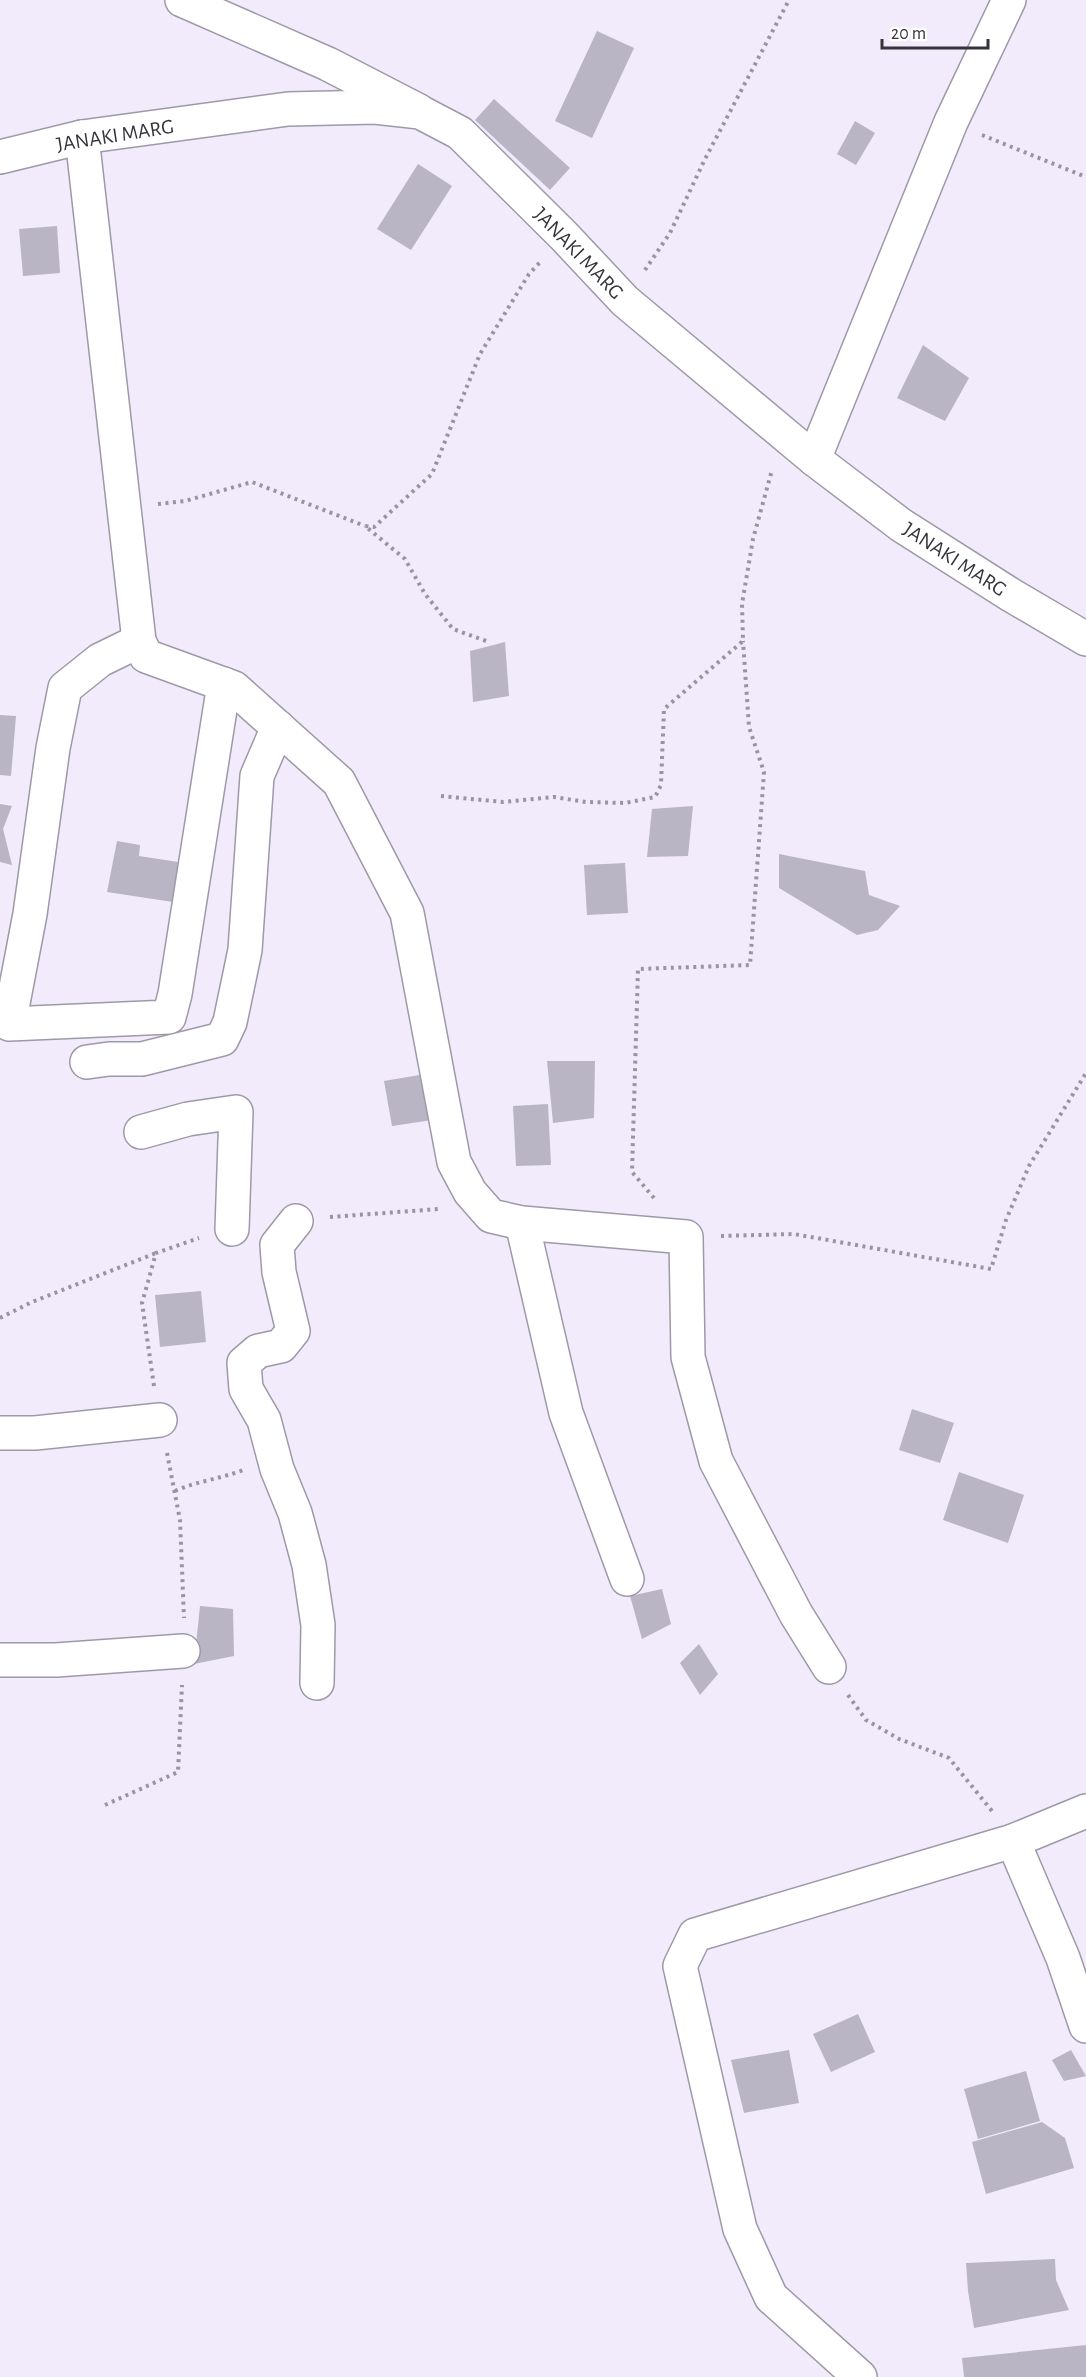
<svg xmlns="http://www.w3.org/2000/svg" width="1086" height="2377" font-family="'Alegreya Sans',sans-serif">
	<rect width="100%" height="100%" fill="#f1ebfb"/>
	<g fill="#bab5c4">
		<path d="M597 31 634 48 592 138 555 121Z"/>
		<path d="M494 99 570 168 550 190 475 120Z"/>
		<path d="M855 121 875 133 856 165 837 154Z"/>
		<path d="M418 164 452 186 411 250 377 229Z"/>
		<path d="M57 226 60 273 23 276 19 229Z"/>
		<path d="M923 345 969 378 945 421 897 398Z"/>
		<path d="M505 642 509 696 473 702 470 651Z"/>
		<path d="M0 715 16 716 11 776 0 775Z"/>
		<path d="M0 804 12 806 3 829 12 865 0 862Z"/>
		<path d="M693 806 688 856 647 857 652 809Z"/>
		<path d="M117 841 140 845 139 856 178 862 173 902 107 892Z"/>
		<path d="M779 854 865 871 869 895 900 906 878 930 857 935 779 888Z"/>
		<path d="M625 863 628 913 587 915 584 865Z"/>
		<path d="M547 1061H595L594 1118 553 1123Z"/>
		<path d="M431 1073 439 1119 392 1126 384 1081Z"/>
		<path d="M548 1104 551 1165 516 1166 513 1106Z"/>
		<path d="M201 1291 206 1342 160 1347 155 1295Z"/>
		<path d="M912 1409 954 1423 940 1463 899 1450Z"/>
		<path d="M959 1472 1024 1495 1008 1543 943 1520Z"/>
		<path d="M662 1589 671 1624 642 1639 630 1596Z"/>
		<path d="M200 1606 233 1609 234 1656 194 1664Z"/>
		<path d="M699 1644 718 1674 700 1695 680 1663Z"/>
		<path d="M858 2014 875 2052 831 2072 813 2034Z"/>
		<path d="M789 2050 799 2103 744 2113 731 2060Z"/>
		<path d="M1071 2050 1086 2076 1064 2081 1052 2060Z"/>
		<path d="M1026 2071 1040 2121 978 2139 964 2089Z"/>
		<path d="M1042 2122 1065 2138 1074 2168 986 2194 972 2142Z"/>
		<path d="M1055 2259 1056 2280 1069 2310 974 2328 968 2291 966 2263Z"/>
		<path d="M1086 2345V2377H964L962 2358Z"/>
	</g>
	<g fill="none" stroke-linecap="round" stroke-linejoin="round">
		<g stroke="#9e99a8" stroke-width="36">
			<g id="street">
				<path d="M182 0 328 64 419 111"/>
				<path d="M82 137 139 641 146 656 234 688 339 782 407 913 454 1162 470 1192 491 1216 522 1223 686 1237 688 1357 716 1461 796 1614 829 1667"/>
				<path d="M814 459 951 122 1009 0"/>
				<path d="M139 641 100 660 65 688 53 748 30 914 9 1024 169 1017 175 994 224 684"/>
				<path d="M87 1062 109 1059H142L222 1039 230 1022 245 950 257 776 278 727"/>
				<path d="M141 1132 188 1119 236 1112 232 1229"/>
				<path d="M296 1221 277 1245 279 1272 293 1331 281 1346 258 1351 244 1363 246 1389 264 1420 277 1469 295 1513 309 1565 318 1625 317 1683"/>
				<path d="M522 1223 566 1413 627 1579"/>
				<path d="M0 1433H35L160 1420"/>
				<path d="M0 1660H56L183 1651"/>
				<path d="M1013 1841 1063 1958 1086 2026"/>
				<path d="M860 2377 771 2297 740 2229 680 1966 695 1935 1013 1841 1086 1811"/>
			</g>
		</g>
		<g stroke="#9e99a8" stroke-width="36">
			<path id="secondary" d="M0 157 82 137 288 109 375 107 420 112 460 133 564 236 625 301 814 459 901 525 1011 595 1086 639"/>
		</g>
		<g stroke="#9995a0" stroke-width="4" stroke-dasharray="3 4.5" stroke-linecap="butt">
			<path d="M982 135 1086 177"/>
			<path d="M645 270 670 233 705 159 789 0"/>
			<path d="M158 504 185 501 252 482 365 526"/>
			<path d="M486 641 453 629 425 594 405 559 365 526 374 527 432 474 480 354 529 274 541 261"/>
			<path d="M441 796 503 802 554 797 586 802 625 803 655 797 661 785 664 709 743 641 742 604 753 539 772 470"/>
			<path d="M654 1198 632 1172 638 969 750 965 764 772 749 727 743 641"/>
			<path d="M330 1217 439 1209"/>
			<path d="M721 1236 794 1234 991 1269 1006 1220 1029 1166 1086 1073"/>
			<path d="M0 1318 32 1302 156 1253"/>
			<path d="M154 1386 142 1303 156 1253 199 1238"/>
			<path d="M167 1453 180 1520 184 1618"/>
			<path d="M175 1491C197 1481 220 1479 243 1470"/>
			<path d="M848 1695 866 1720 899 1739 949 1758 992 1811"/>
			<path d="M105 1805 178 1772 182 1685"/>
		</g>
		<use href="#street" stroke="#fff" stroke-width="33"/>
		<use href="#secondary" stroke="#fff" stroke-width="33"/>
	</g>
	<g text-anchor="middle" stroke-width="4.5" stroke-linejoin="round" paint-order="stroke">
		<g font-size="21" fill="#36333a" stroke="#fff">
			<text transform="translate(115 135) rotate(-9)" y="7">JANAKI MARG</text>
			<text transform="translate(579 253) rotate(46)" y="7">JANAKI MARG</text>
			<text transform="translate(955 559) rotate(33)" y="7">JANAKI MARG</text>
		</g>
	</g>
	<path d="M882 39v9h106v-9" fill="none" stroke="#36333a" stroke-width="3"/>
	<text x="891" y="39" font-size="18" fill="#36333a" stroke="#ffffff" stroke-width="4.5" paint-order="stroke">20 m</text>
</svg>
